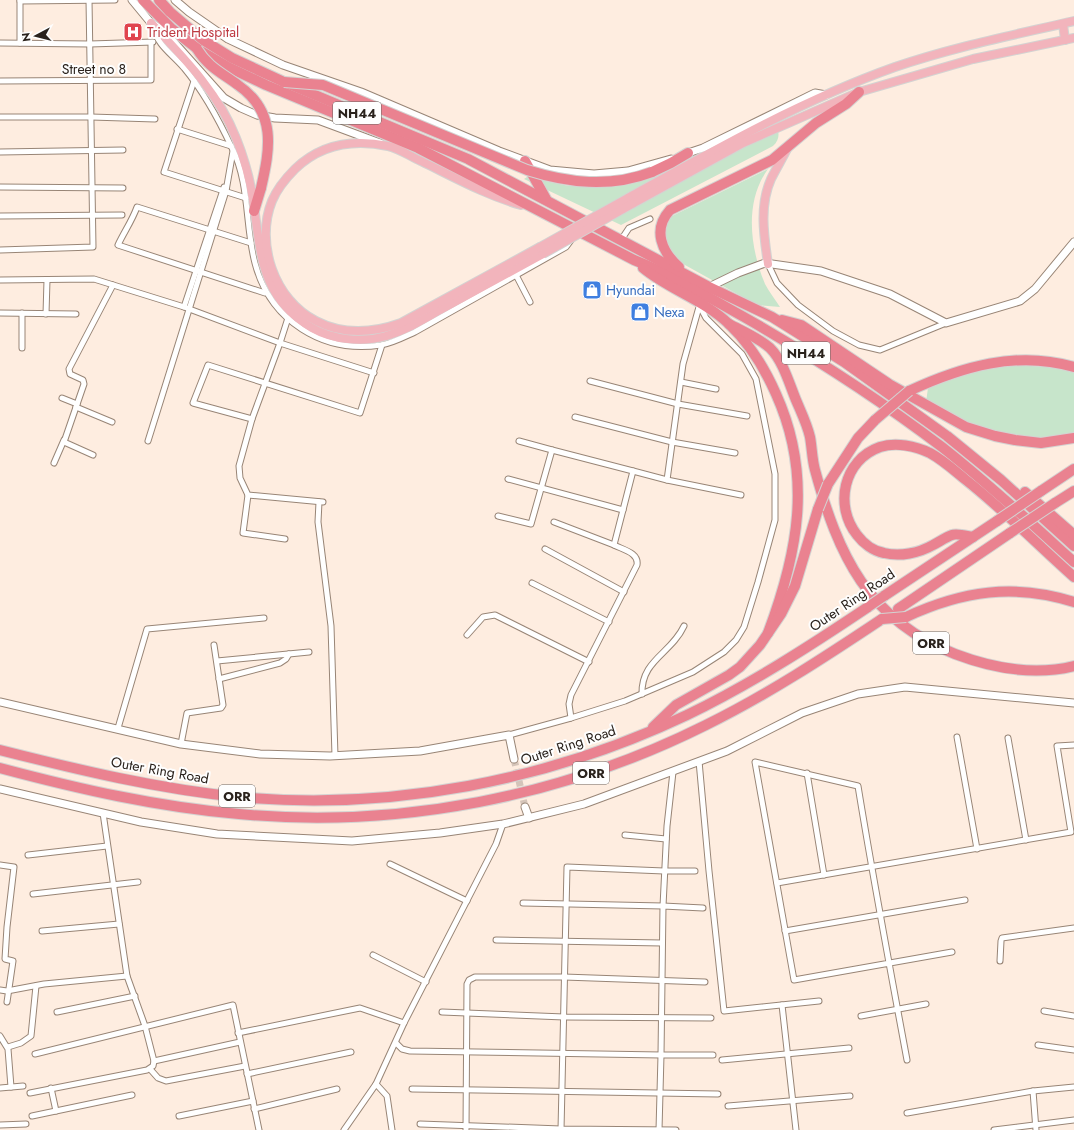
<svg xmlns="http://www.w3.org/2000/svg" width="1074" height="1130" font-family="Jost,sans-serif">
	<rect width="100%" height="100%" fill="#feede0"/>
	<g fill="#c7e5cb">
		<path d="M774 116C777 127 783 137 773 146L621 225 524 179 527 177 569 186H600L673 166Z"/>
		<path d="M768 169C744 202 750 248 765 284 769 292 775 299 780 307L757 305 685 265C667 252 662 240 668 218Z"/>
		<path d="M1013 365 1051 367 1074 371V433C1042 439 1008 440 976 427 959 421 943 411 926 402L928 388C956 375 983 369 1013 365Z"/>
	</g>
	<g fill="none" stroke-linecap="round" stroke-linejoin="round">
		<path stroke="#d4c4b9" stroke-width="7" stroke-dasharray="7 3.5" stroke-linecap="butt" d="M514 759 525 807"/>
		<g stroke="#988576" stroke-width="7">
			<g id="street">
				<path d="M20 0V43"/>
				<path d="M20 1 115 0"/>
				<path d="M152 26C159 47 170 52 184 68 204 92 219 120 232 148 250 184 245 226 255 263 270 321 323 354 381 345 393 343 404 337 415 332L566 247 572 239"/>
				<path d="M0 43 90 44 153 42"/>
				<path d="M0 81 151 80V43"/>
				<path d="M194 81 164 172 246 198"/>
				<path d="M0 117H91L155 119"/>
				<path d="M177 129 231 146"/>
				<path d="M0 152 123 150"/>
				<path d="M0 187 123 188"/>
				<path d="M0 216 122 215"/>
				<path d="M621 240 629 228 650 219"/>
				<path d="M251 243 137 207C132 221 124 232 118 245L265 293"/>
				<path d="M0 250 93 247 89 0"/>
				<path d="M768 264 777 283 798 305 833 331 859 345 880 350 946 323"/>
				<path d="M516 275 530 302"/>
				<path d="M0 280 94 279 184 307 280 343 374 373"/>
				<path d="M184 307 224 187"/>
				<path d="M0 313 76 314"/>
				<path d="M22 313V348"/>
				<path d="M46 314 47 280"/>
				<path d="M288 318 280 343 252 419 239 466 240 478 248 495 323 502"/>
				<path d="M590 381 678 404 747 416"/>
				<path d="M681 382 716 389"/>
				<path d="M62 398 77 404"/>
				<path d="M76 407 112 422"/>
				<path d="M575 417 672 442 735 453"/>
				<path d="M252 419 193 403 208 365 360 413 382 345"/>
				<path d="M148 441 226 191 233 151"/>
				<path d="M519 441 552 450"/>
				<path d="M93 455 64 442 84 384 83 380 70 374 69 369 113 285"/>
				<path d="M54 463 64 440"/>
				<path d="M508 479 623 510"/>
				<path d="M667 480 741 495"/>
				<path d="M248 495 243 533 285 539"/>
				<path d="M319 502 318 522 331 626 335 756"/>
				<path d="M498 516 531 524 552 450 633 471"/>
				<path d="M554 522 614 545"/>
				<path d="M545 549 624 592"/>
				<path d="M532 583 609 622"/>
				<path d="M467 635 483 617 495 615 589 662"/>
				<path d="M217 661 309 652"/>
				<path d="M219 679 280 663 286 659 289 654"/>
				<path d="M642 694C641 660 671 654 684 626"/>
				<path d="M571 718 569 704 571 695 637 565C639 553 624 550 614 545L633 471 667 480 683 364 699 307"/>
				<path d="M118 728 147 629 264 618"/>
				<path d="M509 735 571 718 625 701 693 672 724 652 736 640 744 627 758 582 775 520V474L756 379 742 354 706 318 698 303"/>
				<path d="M957 737 977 849"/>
				<path d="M1008 738 1026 840"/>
				<path d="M181 744 187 713 221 708 223 705 214 645"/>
				<path d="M699 761 709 871 724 1011 819 1001"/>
				<path d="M807 773 824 875"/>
				<path d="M625 835 666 839"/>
				<path d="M28 855 107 846"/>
				<path d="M390 864 467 901"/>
				<path d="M0 865 14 867 7 927 5 959 13 961 7 1002"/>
				<path d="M777 883 1071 832 1057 746 1074 745"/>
				<path d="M33 894 138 882"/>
				<path d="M523 903 663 906 667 826 673 772"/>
				<path d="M42 931 119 924"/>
				<path d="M785 931 965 900"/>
				<path d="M496 940 662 943"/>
				<path d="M373 955 426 982"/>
				<path d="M1000 961 1001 941 1002 938 1074 928"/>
				<path d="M0 990 7 991 44 984 127 976"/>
				<path d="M782 1005 796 1130"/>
				<path d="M1044 1011 1074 1016"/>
				<path d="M57 1012 135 996"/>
				<path d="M442 1012 564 1017 711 1018"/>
				<path d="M861 1016 926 1004"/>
				<path d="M238 1033 360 1008 404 1023"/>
				<path d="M0 1036 8 1049 11 1087"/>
				<path d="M396 1043 402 1049 410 1051 661 1055 663 906 703 908"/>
				<path d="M1038 1045 1074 1050"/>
				<path d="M8 1047 21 1043 31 1036 36 986"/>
				<path d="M35 1054 233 1005 259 1130"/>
				<path d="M722 1060 849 1048"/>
				<path d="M907 1060C890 969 873 878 858 786L755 762 794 980 952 952"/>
				<path d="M154 1061 240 1042"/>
				<path d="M150 1069 158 1078 166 1081 245 1066"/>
				<path d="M247 1074 351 1052"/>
				<path d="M376 1084 387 1096 392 1130"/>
				<path d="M0 1088 23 1086"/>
				<path d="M51 1088 56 1111"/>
				<path d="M412 1089 718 1094"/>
				<path d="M1033 1091 1036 1130"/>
				<path d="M30 1093 147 1070 153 1066 154 1061 145 1026 127 976 103 813"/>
				<path d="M728 1106 850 1096"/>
				<path d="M254 1109 337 1089"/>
				<path d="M907 1113 1033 1091 1074 1087"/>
				<path d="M32 1116 132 1095"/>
				<path d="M179 1116 253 1101"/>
				<path d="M420 1124 561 1129 676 1130"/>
				<path d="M0 1125 26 1124"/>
				<path d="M344 1130 376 1084 404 1023 496 844 503 824"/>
				<path d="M466 1130 467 984 469 980 475 977H564L705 982"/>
				<path d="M561 1130 567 867 664 871H695"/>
				<path d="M659 1130 661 1055H713"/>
				<path d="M994 1130 1074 1120"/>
			</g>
		</g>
		<g stroke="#988576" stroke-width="9">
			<g id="secondary">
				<path d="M132 0 151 23 164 31 224 98 241 108 257 115 275 118 318 120 380 143"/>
				<path d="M175 0 189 12 228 39 283 65 361 92 499 151 550 170 594 174 628 171 671 159"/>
				<path d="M685 154 703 148 815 93 826 95"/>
				<path d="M709 287 738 273 765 263 821 271 890 294 946 323 1020 301 1035 289 1074 242"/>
				<path d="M0 702 181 744 260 754 330 756 420 751 509 735 514 759"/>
				<path d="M0 789 141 822 217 834 352 841 440 833 503 824 584 804 727 751 802 713 858 694 905 687 1074 703"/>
				<path d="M525 807 529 818"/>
			</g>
		</g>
		<g stroke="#d4d3d2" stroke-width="10">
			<g id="primary">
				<path d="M151 23C184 58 218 92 236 138 244 158 250 179 253 200 261 252 260 298 312 328 333 340 362 343 386 336 406 331 425 318 444 308 477 290 510 272 543 254"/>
				<path d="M1063 24 1065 40"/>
				<path d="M628 198C714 150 802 100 895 67 953 47 1014 35 1074 21"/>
				<path d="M632 204 743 143 859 92 973 59 1074 38"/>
				<path d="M521 205C486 195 454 177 421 161 411 157 399 148 388 146 354 139 321 144 295 169 286 178 277 189 272 201 255 243 274 300 316 321 343 335 373 333 401 323L540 247"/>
				<path d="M768 264C764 236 759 206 771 179 776 169 782 159 787 149"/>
			</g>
		</g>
		<g stroke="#d4d3d2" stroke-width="12">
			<g id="highway">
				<path d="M143 0 172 29 199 50 228 67 266 85 418 148 634 260C672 275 708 297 744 317 812 356 879 399 942 447 988 483 1031 523 1074 562"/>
				<path d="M159 0 170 12 203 40 232 58 284 82 468 159 709 287 772 317 844 362 947 436 1001 480 1074 546"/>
				<path d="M525 161 546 199"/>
				<path d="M652 172 671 163 688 153"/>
				<path d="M254 211 261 188"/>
				<path d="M679 267C662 252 652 230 670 210L772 160 816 123 846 104 859 92"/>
				<path d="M643 268C668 289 704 300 729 324 750 344 765 369 776 394 813 476 798 553 768 633"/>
				<path d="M782 320 801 325 889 384 966 427 995 436 1015 440 1041 443 1074 438"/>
				<path d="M729 324C742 331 759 338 770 348 783 361 789 383 796 400 801 412 807 424 810 437 812 448 812 459 815 470 838 555 868 620 955 654 992 668 1034 676 1074 666"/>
				<path d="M909 391C961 367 1017 350 1074 367"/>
				<path d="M828 484 858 438 875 420"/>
				<path d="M1041 491 1074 469"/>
				<path d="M1025 492 1074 535"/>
				<path d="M1055 503 1074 491"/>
				<path d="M973 537C967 536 957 533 952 535 946 537 939 542 933 545 919 553 900 557 884 553 873 551 863 543 857 535 834 506 843 460 880 447 896 442 915 446 930 453 943 460 955 471 966 480 1004 510 1038 545 1074 577"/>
				<path d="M884 596 997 521"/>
				<path d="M898 609 1010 533"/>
				<path d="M906 617C962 591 1014 583 1074 602"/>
				<path d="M653 727 676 705 729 675 740 667 760 645 781 614 795 586 818 509"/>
				<path d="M0 750C79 770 158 789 239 797 392 811 548 781 687 715 751 684 810 646 868 607"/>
				<path d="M0 768C79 789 158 807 239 814 399 829 562 797 706 725 767 695 825 657 882 619"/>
			</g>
		</g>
		<use href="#street" stroke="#fff" stroke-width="5"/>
		<use href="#secondary" stroke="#fff" stroke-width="7"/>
		<use href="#primary" stroke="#f2b4bc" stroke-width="8"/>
		<use href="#highway" stroke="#ea8290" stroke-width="10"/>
		<g stroke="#d4d3d2" stroke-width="10" stroke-linecap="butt">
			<g id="primary-bridge">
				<path d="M540 247 628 198"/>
				<path d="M543 254 632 204"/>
			</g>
		</g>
		<g stroke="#d4d3d2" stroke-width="12" stroke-linecap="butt">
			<g id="highway-bridge">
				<path d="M197 49C208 67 222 73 238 85 277 112 270 149 261 188"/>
				<path d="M284 82 323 85 527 170C568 183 610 188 652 172"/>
				<path d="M875 420 909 391"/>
				<path d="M818 509 828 484"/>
				<path d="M997 521 1041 491"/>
				<path d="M1010 533 1055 503"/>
				<path d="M868 607 884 596"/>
				<path d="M882 619 906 617"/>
			</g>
		</g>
		<use href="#primary-bridge" stroke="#f2b4bc" stroke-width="8"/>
		<use href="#highway-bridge" stroke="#ea8290" stroke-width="10"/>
	</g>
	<defs>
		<g id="hospital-square" transform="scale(1)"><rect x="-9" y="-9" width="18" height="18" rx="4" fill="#e0444e" stroke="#fefefe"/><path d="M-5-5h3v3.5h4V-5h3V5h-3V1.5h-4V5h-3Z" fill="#fff"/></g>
		<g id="shop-square" transform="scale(1)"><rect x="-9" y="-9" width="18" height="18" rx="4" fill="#3f7fe0" stroke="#fefefe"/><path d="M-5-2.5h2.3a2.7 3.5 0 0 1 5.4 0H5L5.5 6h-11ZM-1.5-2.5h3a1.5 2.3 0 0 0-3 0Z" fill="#fff"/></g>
	</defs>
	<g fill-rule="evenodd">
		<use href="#hospital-square" x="133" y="32"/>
		<use href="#shop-square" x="592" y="290"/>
		<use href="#shop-square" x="640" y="312"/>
	</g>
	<g text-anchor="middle" stroke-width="4" stroke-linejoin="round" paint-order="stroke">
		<g fill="#fefefe" stroke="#6a6460" stroke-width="1">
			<rect x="333" y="102" width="48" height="22" rx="3"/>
			<rect x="782" y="342" width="48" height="22" rx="3"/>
			<rect x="913" y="632" width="36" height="22" rx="3"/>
			<rect x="573" y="762" width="36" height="22" rx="3"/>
			<rect x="219" y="785" width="36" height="22" rx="3"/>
		</g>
		<g font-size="13" font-weight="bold" fill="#2a221c">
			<text x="357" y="118">NH44</text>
			<text x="806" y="358">NH44</text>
			<text x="931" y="648">ORR</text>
			<text x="591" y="778">ORR</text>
			<text x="237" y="801">ORR</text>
		</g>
		<g font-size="14" fill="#be3a42" stroke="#fefefe" text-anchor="start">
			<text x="147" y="37">Trident Hospital</text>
		</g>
		<g font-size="14" fill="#2a221c" stroke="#fefefe">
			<text x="94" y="74">Street no 8</text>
			<text transform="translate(852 600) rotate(-34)" y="5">Outer Ring Road</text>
			<text transform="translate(568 745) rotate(-18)" y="5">Outer Ring Road</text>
			<text transform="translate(160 770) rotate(10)" y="5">Outer Ring Road</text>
		</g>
		<g font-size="14" fill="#366cbe" stroke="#fefefe" text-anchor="start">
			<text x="606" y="295">Hyundai</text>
			<text x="654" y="317">Nexa</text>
		</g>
	</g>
	<g transform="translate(36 36) rotate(263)" stroke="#fefefe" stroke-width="3" paint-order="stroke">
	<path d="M0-3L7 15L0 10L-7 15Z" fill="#2a221c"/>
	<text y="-6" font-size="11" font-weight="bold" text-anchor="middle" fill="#2a221c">N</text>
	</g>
</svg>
